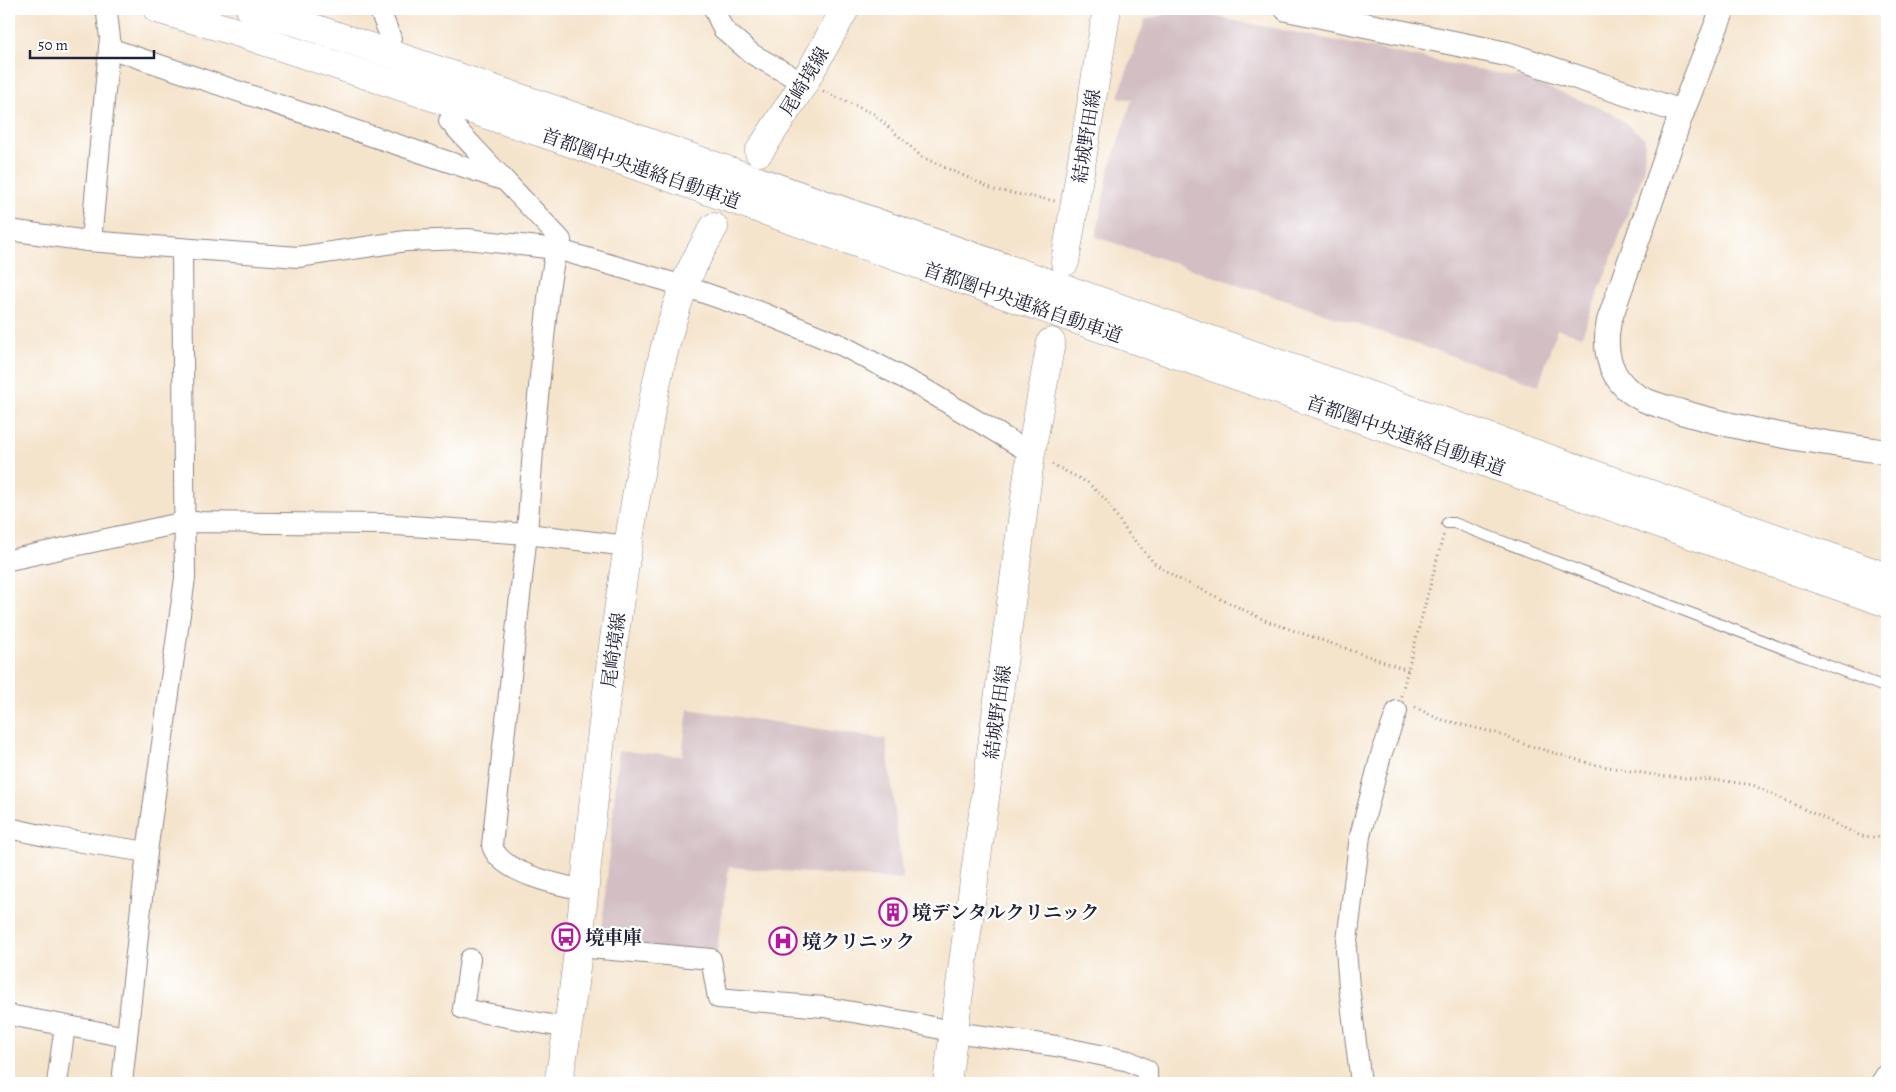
<svg xmlns="http://www.w3.org/2000/svg" width="1896" height="1092" font-family="Alegreya,'Noto Serif JP',serif">
	<rect width="100%" height="100%" fill="#fff"/>
	<filter id="ink" filterUnits="userSpaceOnUse"><feTurbulence type="fractalNoise" baseFrequency=".02" numOctaves="2"/><feDisplacementMap in="SourceGraphic" scale="10" xChannelSelector="R" yChannelSelector="G"/><feConvolveMatrix kernelMatrix="1 2 1 2 8 2 1 2 1" color-interpolation-filters="sRGB"/></filter>
	<filter id="wash" filterUnits="userSpaceOnUse"><feTurbulence type="fractalNoise" baseFrequency=".0096" numOctaves="4" result="noise"/><feDisplacementMap in="SourceGraphic" scale="20" xChannelSelector="R" yChannelSelector="G"/><feGaussianBlur stdDeviation="1.12" result="paint"/><feColorMatrix in="noise" values="0 0 0 0 0 0 0 0 0 0 0 0 0 0 0 0 0 1.4 0 .05"/><feComposite in="paint" operator="in"/></filter>
	<g filter="url(#wash)">
		<rect width="100%" height="100%" fill="#f5e4cc"/>
		<g fill="#d2bec3">
			<path d="M1182 10 1521 78 1611 112 1645 138 1644 171 1582 336 1557 329 1539 385 1096 237 1109 169 1132 100 1118 97 1145 20Z"/>
			<path d="M688 709 886 739 903 880 729 867 716 956 601 943 619 751 682 756Z"/>
		</g>
	</g>
	<g filter="url(#ink)">
		<g fill="none" stroke-linecap="round" stroke-linejoin="round">
			<g stroke="#8c8384" stroke-width="12">
				<path id="service" d="M1447 523H1454L1887 688"/>
			</g>
			<g stroke="#8c8384" stroke-width="22">
				<g id="minor">
					<path d="M379 9 391 38"/>
					<path d="M714 9 723 29 752 54 804 83"/>
					<path d="M109 48 503 180"/>
					<path d="M449 121 561 240 556 249 549 289 534 436 527 534 492 845C499 873 559 885 584 890"/>
					<path d="M9 230 88 241 298 257 406 241 467 239 556 249 684 286 763 313 843 346 926 390 1031 453"/>
					<path d="M88 241 92 230 110 38 107 14"/>
					<path d="M9 560 185 522 382 524 527 534 628 546"/>
					<path d="M9 828 50 837 147 852"/>
					<path d="M579 947 711 959 718 998 824 1007 910 1022 954 1032 1056 1046 1129 1061 1147 1070V1083"/>
					<path d="M470 959 463 1009 568 1028"/>
					<path d="M9 1015 127 1037"/>
					<path d="M57 1083 65 1026"/>
					<path d="M122 1083 147 852 185 578 182 249"/>
					<path d="M1361 1083 1349 987 1346 949 1360 836 1381 755 1397 711"/>
				</g>
			</g>
			<g stroke="#8c8384" stroke-width="26">
				<g id="tertiary">
					<path d="M1287 9 1507 54 1682 112"/>
					<path d="M1723 9 1682 112 1609 321C1604 345 1607 370 1626 388 1641 402 1662 406 1681 412 1749 432 1818 442 1887 452"/>
					<path d="M1883 1083 1887 1077"/>
				</g>
			</g>
			<g stroke="#8c8384" stroke-width="29">
				<g id="secondary">
					<path d="M759 152 804 83 845 9"/>
					<path d="M558 1083C575 998 582 912 591 826 603 714 618 602 637 491 649 423 659 352 684 286 692 266 703 246 714 227"/>
				</g>
			</g>
			<g stroke="#8c8384" stroke-width="29">
				<g id="primary">
					<path d="M1065 262 1107 9"/>
					<path d="M947 1083 1031 453 1051 342"/>
				</g>
			</g>
			<g stroke="#8c8384" stroke-width="29">
				<g id="motorway">
					<path d="M157 9 230 30 548 135 1887 603"/>
					<path d="M250 9 296 22 553 109 1887 577"/>
				</g>
			</g>
			<g stroke="#8c8384" stroke-width="3" stroke-dasharray="1 4" stroke-linecap="butt">
				<path d="M823 91 874 114 922 157 995 190 1055 201"/>
				<path d="M1052 464 1088 483 1105 499 1128 533 1154 563 1177 578 1269 622 1408 670"/>
				<path d="M1401 696 1444 533"/>
				<path d="M1415 707 1439 719 1496 733 1524 744 1591 764 1660 776 1725 781 1753 785 1861 836 1887 838"/>
			</g>
			<use href="#service" stroke="#fff" stroke-width="10"/>
			<use href="#minor" stroke="#fff" stroke-width="20"/>
			<use href="#tertiary" stroke="#fff" stroke-width="24"/>
			<use href="#secondary" stroke="#fff" stroke-width="28"/>
			<use href="#primary" stroke="#fff" stroke-width="28"/>
			<use href="#motorway" stroke="#fff" stroke-width="28"/>
		</g>
	</g>
	<defs>
		<g id="building-ring" transform="scale(1.4375)"><circle r="9.5" fill="#fff" stroke="#b5179e" stroke-width="1.5"/><path d="M-4-6H4V6H1V3H-1V6H-4ZM-2.5-4.3h1.7v1.8h-1.7ZM.8-4.3h1.7v1.8H.8ZM-2.5-1h1.7V.8h-1.7ZM.8-1h1.7V.8H.8Z" fill="#b5179e"/></g>
		<g id="bus-ring" transform="scale(1.4375)"><circle r="9.5" fill="#fff" stroke="#b5179e" stroke-width="1.5"/><path d="M-5-6H5V4H4V6H2V4H-2V6H-4V4H-5ZM-3.5-4V0h7V-4ZM-3.5 1.2v1.5H-2V1.2ZM2 1.2v1.5H3.5V1.2Z" fill="#b5179e"/></g>
		<g id="hospital-ring" transform="scale(1.4375)"><circle r="9.5" fill="#fff" stroke="#b5179e" stroke-width="1.5"/><path d="M-5-5h3v3.5h4V-5h3V5h-3V1.5h-4V5h-3Z" fill="#b5179e"/></g>
	</defs>
	<g fill-rule="evenodd">
		<use href="#building-ring" x="893" y="912"/>
		<use href="#bus-ring" x="566" y="937"/>
		<use href="#hospital-ring" x="783" y="941"/>
	</g>
	<g text-anchor="middle" stroke-width="4.5" stroke-linejoin="round" paint-order="stroke">
		<g font-size="19" fill="#22223b" stroke="#fff">
			<text transform="translate(804 81) rotate(-59)" y="7">尾崎境線</text>
			<text transform="translate(1086 136) rotate(-81)" y="7">結城野田線</text>
			<text transform="translate(641 168) rotate(19)" y="7">首都圏中央連絡自動車道</text>
			<text transform="translate(1023 302) rotate(19)" y="7">首都圏中央連絡自動車道</text>
			<text transform="translate(1406 435) rotate(19)" y="7">首都圏中央連絡自動車道</text>
			<text transform="translate(613 650) rotate(-82)" y="7">尾崎境線</text>
			<text transform="translate(997 712) rotate(-82)" y="7">結城野田線</text>
		</g>
		<g font-size="19" font-weight="bold" fill="#22223b" stroke="#fff" text-anchor="start">
			<text x="912" y="919">境デンタルクリニック</text>
			<text x="585" y="944">境車庫</text>
			<text x="802" y="948">境クリニック</text>
		</g>
	</g>
	<rect width="1896" height="1092" fill="none" stroke="#fff" stroke-width="30"/>
	<path d="M30 50v8h124v-8" fill="none" stroke="#22223b" stroke-width="2.5"/>
	<text x="38" y="50" font-size="15" fill="#22223b" stroke="#ffffff" stroke-width="4" paint-order="stroke">50 m</text>
</svg>
